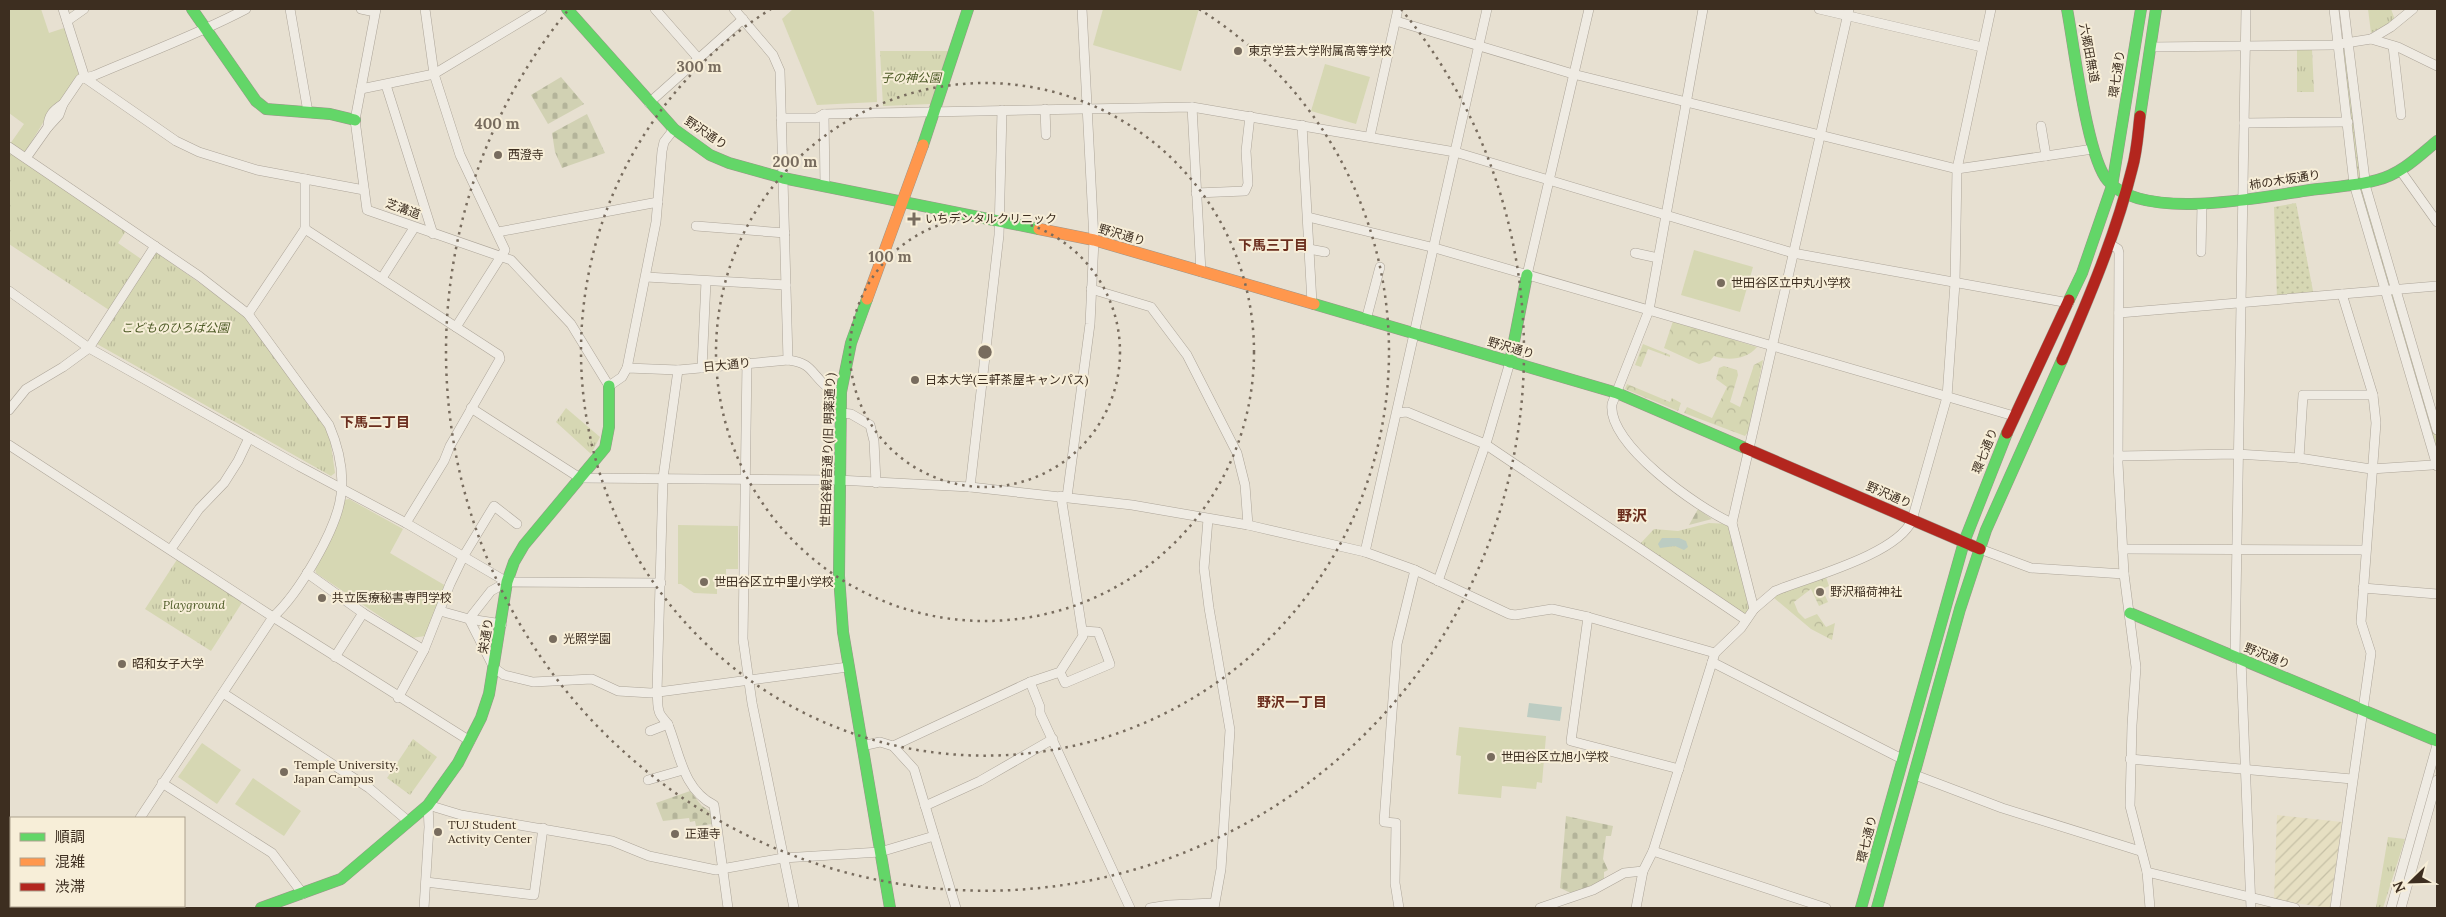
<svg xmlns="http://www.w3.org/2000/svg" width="2446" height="917" font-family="Lora,'Noto Sans JP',serif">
	<defs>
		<pattern id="farmland-furrows" width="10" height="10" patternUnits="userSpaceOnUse" patternTransform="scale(1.25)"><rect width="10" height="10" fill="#e6dfc2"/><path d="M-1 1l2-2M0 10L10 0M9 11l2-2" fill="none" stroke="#c6c0a6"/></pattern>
		<pattern id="forest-crowns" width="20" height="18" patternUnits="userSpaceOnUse" patternTransform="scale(1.25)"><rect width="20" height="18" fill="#d6d7b3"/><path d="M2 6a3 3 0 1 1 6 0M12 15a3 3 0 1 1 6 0" fill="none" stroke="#b9b99a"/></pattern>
		<pattern id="cemetery-stones" width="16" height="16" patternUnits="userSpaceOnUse" patternTransform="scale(1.25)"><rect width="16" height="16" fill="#d1d1b3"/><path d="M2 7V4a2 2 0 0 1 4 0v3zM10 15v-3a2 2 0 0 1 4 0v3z" fill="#b4b49a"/></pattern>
		<pattern id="park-tufts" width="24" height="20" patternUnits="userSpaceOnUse" patternTransform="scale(1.25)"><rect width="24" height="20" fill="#d6d7b3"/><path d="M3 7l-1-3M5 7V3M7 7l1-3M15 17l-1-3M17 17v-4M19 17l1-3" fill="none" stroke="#b9b99a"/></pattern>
		<pattern id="garden-dots" width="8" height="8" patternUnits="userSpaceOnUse" patternTransform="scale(1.25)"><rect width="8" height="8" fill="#d6d7b3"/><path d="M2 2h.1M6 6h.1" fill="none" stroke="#b9b99a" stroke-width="1.8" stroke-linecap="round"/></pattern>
	</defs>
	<rect width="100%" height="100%" fill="#e7e0d1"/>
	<path fill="url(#farmland-furrows)" d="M2277 815 2342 822 2330 908 2274 900Z"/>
	<g fill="#d6d7b3">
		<path d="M9 9H41L49 33 67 27 80 72 58 105 52 108 24 154 10 144 24 124 9 113Z"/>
		<path d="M793 9H870L874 12 877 102 817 105 782 19Z"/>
		<path d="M1103 9H1199L1181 71 1093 45Z"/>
		<path d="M1325 64 1370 77 1356 124 1311 111Z"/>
		<path d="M1694 250 1753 267 1740 312 1681 295Z"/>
		<path d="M349 499 403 529 390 553 446 586 425 636 412 638 316 573 315 568 334 531 344 500Z"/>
		<path d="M678 525 738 526V569H726V578H717V594L694 593 681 584H678Z"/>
		<path d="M1459 727 1546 736 1542 783 1537 782 1536 789 1502 786 1501 798 1458 794 1461 756 1456 755Z"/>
		<path d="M202 743 241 770 217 804 178 777Z"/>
		<path d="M253 778 301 811 284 836 235 804Z"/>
	</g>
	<g fill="url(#forest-crowns)">
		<path d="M1673 321 1757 347C1746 360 1728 361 1714 356L1710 361 1699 364 1664 348Z"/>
		<path d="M1643 344 1670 355V357L1648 349 1641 367 1635 365Z"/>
		<path d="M1763 360 1749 431 1745 436 1684 413 1687 407 1712 418 1727 387 1716 379 1719 368 1724 366 1737 370 1738 375 1730 402 1740 407 1754 365Z"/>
		<path d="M1627 384 1670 402 1672 398 1681 403 1678 411 1625 389Z"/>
		<path d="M1826 577 1829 586 1822 589 1828 602 1819 606 1811 589 1794 602 1798 612 1805 619 1817 614 1826 627 1835 623 1832 640 1811 629 1774 598V596Z"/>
	</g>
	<g fill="url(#cemetery-stones)">
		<path d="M561 77 584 104 548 124 531 95Z"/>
		<path d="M587 114 605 153 562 168 555 152 552 133Z"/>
		<path d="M1698 509 1712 519 1689 525Z"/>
		<path d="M690 791 702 806 711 812 713 824 696 826 695 821 690 822 689 818 663 821 656 803Z"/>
		<path d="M1566 816 1613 826 1611 836H1606L1603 859 1608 870 1604 872V881L1573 894 1560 888Z"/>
	</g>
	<g fill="url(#park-tufts)">
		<path d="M2368 9H2391L2395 20 2371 33Z"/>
		<path d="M2312 49 2314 92H2297V50Z"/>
		<path d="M880 51H948L931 104 883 106Z"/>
		<path d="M9 152 126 231 118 243 144 261 109 310 9 244Z"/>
		<path d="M156 252 246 316 329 431 335 473 331 476 97 344Z"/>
		<path d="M566 408 600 437 591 454 556 422Z"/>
		<path d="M1709 523 1731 524 1751 607 1745 617 1639 545 1654 529 1678 531Z"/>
		<path d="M178 558 243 601 211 651 145 609Z"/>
		<path d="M413 739 437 757 410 795 387 778Z"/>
		<path d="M2388 837 2405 839 2383 908H2376Z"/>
	</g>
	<g fill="url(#garden-dots)">
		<path d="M2341 49H2346L2362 178H2358Z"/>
		<path d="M2363 188 2391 286H2387L2359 189Z"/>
		<path d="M2296 203 2314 296 2277 299 2274 207Z"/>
		<path d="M2390 295H2394L2437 440V455Z"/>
	</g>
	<g fill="#bcccc2">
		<path d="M1662 538H1679L1686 541 1688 547 1684 550 1675 546 1660 548 1658 544Z"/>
		<path d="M1529 703 1562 707 1560 721 1527 717Z"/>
	</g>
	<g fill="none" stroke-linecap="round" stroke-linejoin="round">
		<g stroke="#ada599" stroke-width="10">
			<g id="street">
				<path d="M63 9 85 78 176 141 199 152 257 170 364 190"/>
				<path d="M290 9 308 112"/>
				<path d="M361 9 375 12"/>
				<path d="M376 9 355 120 367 210 511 260 571 324 609 386 622 377 627 368 678 370 788 360C812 363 810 372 826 386 830 389 836 390 841 392"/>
				<path d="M425 9 434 74 460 155 505 250 456 327"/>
				<path d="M655 9 698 58"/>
				<path d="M734 9 773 55 780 71 788 360"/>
				<path d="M1703 9 1649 310 1612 404C1607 444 1698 508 1732 523"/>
				<path d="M1819 9 1982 47"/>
				<path d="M2334 9 2354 184 2437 466"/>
				<path d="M2344 9 2366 188 2437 430"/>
				<path d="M67 21 84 9"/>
				<path d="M1396 21 1573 74 1957 169 2093 149"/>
				<path d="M2371 39 2391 27 2413 9"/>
				<path d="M2393 46 2401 115"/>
				<path d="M2150 47 2333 45 2371 39 2398 47 2437 66"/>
				<path d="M386 85 433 234"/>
				<path d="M361 89 434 74 542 9"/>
				<path d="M649 103 743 19"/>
				<path d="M1192 107 1201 272"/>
				<path d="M1045 109 1046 135"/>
				<path d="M824 114 825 186"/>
				<path d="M781 118H817L824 114 1192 107 1455 152 1793 253 2069 303"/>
				<path d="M2244 123 2348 122"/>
				<path d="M1302 125 1312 303"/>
				<path d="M2041 126 2046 156"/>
				<path d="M48 127C48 115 54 110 63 104"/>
				<path d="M1370 136 1398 9"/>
				<path d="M9 147 199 276 248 314 329 425C338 446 344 472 341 495 337 530 298 594 273 617L140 818"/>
				<path d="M26 158 48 127 59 115 63 104 80 79 93 76C144 54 197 35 246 9"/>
				<path d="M2400 170 2437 222"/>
				<path d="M1196 193 1245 191 1248 184 1246 151 1250 116"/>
				<path d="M1308 217 1435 248 2014 416"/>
				<path d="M696 226 785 233"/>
				<path d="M305 229V179"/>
				<path d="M498 232 658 202"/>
				<path d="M2110 244 2118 249 2119 253 2118 463 2124 574 2136 667 2132 725 2130 806 2147 872 2150 908"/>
				<path d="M1309 249 1325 252"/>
				<path d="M2201 252 2202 204"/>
				<path d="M1635 253 1658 258"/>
				<path d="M1527 275 1589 9"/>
				<path d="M646 277 786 285"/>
				<path d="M382 278 414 228"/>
				<path d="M1091 289 1151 307 1187 355 1237 453 1245 485 1248 525"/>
				<path d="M9 291 89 348 299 466 406 523 507 582"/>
				<path d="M2119 313 2437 286"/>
				<path d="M248 314 305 229 499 355 500 359 450 446 444 461 406 523"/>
				<path d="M1366 320 1380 267"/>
				<path d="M747 362 743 639 752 703 794 908"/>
				<path d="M627 368 656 222 662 151 664 142 674 129"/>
				<path d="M702 368 706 281"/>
				<path d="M678 370 663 478 657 692C658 698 657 705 659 711 660 717 667 721 669 727 680 756 684 790 714 805L728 908"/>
				<path d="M471 408 580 478 838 480 970 487 1132 505 1248 525 1365 552 1415 570 1509 614 1515 615 1552 609 1588 617 1715 653"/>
				<path d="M9 410 26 389 63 367 89 348 155 246"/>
				<path d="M841 413 851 414 870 425 874 441 876 483"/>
				<path d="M1397 413 1407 412 1485 444 1746 620"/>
				<path d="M9 445 273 617 470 741"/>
				<path d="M2118 456 2237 454 2299 458 2371 469 2432 465 2437 462"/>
				<path d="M2299 458 2303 395H2373"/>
				<path d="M970 487 999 235 1002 110"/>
				<path d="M1067 497 1090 324 1094 240 1082 9"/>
				<path d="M1208 519 1204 568 1209 608 1230 730 1221 869 1214 908"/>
				<path d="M171 549 199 509 224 483 238 461 249 438"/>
				<path d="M1980 549 2031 568 2124 574"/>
				<path d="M2123 549 2365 550"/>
				<path d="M1365 552 1487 9"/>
				<path d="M307 573 363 613 424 650"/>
				<path d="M1438 581 1488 437 1510 362"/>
				<path d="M2363 588 2437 594"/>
				<path d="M1754 609 1732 523 1849 9"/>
				<path d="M440 611 469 619 502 624"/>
				<path d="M1588 617 1571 741 1679 769"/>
				<path d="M469 619 494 668 504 675 533 682 592 679 618 691 651 693 848 667"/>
				<path d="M469 619 491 591 507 582 661 583"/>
				<path d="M335 657 363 613"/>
				<path d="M2235 658 2246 9"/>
				<path d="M2241 660 2251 908"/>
				<path d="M1712 662 1902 759"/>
				<path d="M1060 672 1065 683 1110 664 1098 632 1083 631"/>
				<path d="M1030 682 1040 707V713L1130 908"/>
				<path d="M223 693 369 788 408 821"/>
				<path d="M398 698 424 650 450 584 463 557 494 506 517 524"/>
				<path d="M650 731 668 724"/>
				<path d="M862 746 880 742 893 746 1030 682 1060 672 1083 636 1061 496"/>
				<path d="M893 746 914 769 956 908"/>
				<path d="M2130 759 2352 779"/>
				<path d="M1915 775 2002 808 2140 851"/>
				<path d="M648 780 683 770"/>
				<path d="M162 783 272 853 303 894"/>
				<path d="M925 806 980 781 1053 739"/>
				<path d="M1653 851 1826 908"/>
				<path d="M2147 872 2295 908"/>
				<path d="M426 882 534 895 543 828"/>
				<path d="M160 906 164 908"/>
				<path d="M424 908 429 827 428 805 461 815 612 841 649 856 716 870 783 858 880 852 934 836"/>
				<path d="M1150 908 1169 905 1214 903"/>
				<path d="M1399 908 1395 883 1396 823 1384 822 1397 644 1415 570"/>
				<path d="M1540 908 1593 890 1624 873 1643 871"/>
				<path d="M1636 908 1643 871 1653 851 1715 653 1741 628 1754 609 1775 591C1810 577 1898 554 1912 520L1947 397 1955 283 1957 169 1991 9"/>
				<path d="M2335 908 2371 653 2361 622 2376 423 2373 395 2342 294"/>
				<path d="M2391 908 2437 745"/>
				<path d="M2401 908 2437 780"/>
			</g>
		</g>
		<g stroke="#9c958a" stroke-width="12">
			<g id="fast">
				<path d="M192 9 256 101 266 109 330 114 355 120"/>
				<path d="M567 9 674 129 710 155 729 163 783 178 1039 229"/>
				<path d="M2067 9C2074 45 2087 158 2108 181 2144 222 2262 197 2310 190 2332 187 2356 186 2377 180 2401 174 2419 156 2437 141"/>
				<path d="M2140 116 2156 9"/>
				<path d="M923 145 968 9"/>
				<path d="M867 299 851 343 841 392 839 576 843 632 890 908"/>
				<path d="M2069 300 2082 273 2112 186 2141 9"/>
				<path d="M1314 304 1617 393 1745 448"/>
				<path d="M1510 362 1527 275"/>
				<path d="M2130 613 2437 741"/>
				<path d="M261 908 341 879 428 805 458 763 481 718 489 694 507 582 514 562 524 545 605 448 609 427V386"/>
				<path d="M1861 908 1964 542 2007 433"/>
				<path d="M1877 908 1960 609 1986 530 2062 360"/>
			</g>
		</g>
		<g stroke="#9c958a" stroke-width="12">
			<g id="slow">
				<path d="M1039 229 1094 240 1314 304"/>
				<path d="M867 299 923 145"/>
			</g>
		</g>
		<g stroke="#9c958a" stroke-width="12">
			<g id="jam">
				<path d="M2062 360C2089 298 2116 234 2132 169 2137 152 2138 133 2140 116"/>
				<path d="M2007 433 2069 300"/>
				<path d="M1745 448 1980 549"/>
			</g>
		</g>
		<use href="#street" stroke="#efebe3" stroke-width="9"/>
		<use href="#fast" stroke="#63d668" stroke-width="11"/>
		<use href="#slow" stroke="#ff974d" stroke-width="11"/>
		<use href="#jam" stroke="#b3261e" stroke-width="11"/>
	</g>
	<g fill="none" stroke="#786c5e" stroke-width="2.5" stroke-dasharray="2.5 5">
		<circle cx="985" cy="352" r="135"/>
		<circle cx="985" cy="352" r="269"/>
		<path d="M1199 9A404 404 0 1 1 771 9"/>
		<path d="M1401 9A539 539 0 1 1 569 9"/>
	</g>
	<g fill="#786c5e" stroke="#f7eed8" stroke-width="2">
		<circle cx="1238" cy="51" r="5"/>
		<circle cx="498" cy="155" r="5"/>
		<path d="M911.5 211.5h5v5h5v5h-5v5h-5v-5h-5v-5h5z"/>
		<circle cx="1721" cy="283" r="5"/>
		<circle cx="915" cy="380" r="5"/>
		<circle cx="704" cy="582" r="5"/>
		<circle cx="1820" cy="592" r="5"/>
		<circle cx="322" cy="598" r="5"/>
		<circle cx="553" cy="639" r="5"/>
		<circle cx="122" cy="664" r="5"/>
		<circle cx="1491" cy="757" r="5"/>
		<circle cx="284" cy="772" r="5"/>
		<circle cx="438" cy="832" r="5"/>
		<circle cx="675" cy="834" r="5"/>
	</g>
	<g text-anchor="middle" stroke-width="4" stroke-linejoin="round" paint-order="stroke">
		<g font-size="12" fill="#3d2e20" stroke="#f7eed8" text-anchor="start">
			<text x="1248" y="55">東京学芸大学附属高等学校</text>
			<text x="508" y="159">西澄寺</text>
			<text x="925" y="223">いちデンタルクリニック</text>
			<text x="1731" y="287">世田谷区立中丸小学校</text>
			<text x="925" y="384">日本大学(三軒茶屋キャンパス)</text>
			<text x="714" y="586">世田谷区立中里小学校</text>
			<text x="1830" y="596">野沢稲荷神社</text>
			<text x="332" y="602">共立医療秘書専門学校</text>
			<text x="563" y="643">光照学園</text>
			<text x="132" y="668">昭和女子大学</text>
			<text x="1501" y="761">世田谷区立旭小学校</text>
			<text x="294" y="769">Temple University,<tspan x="294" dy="14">Japan Campus</tspan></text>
			<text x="448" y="829">TUJ Student<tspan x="448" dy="14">Activity Center</tspan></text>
			<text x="685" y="838">正蓮寺</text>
		</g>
		<g font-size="12" fill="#3d2e20" stroke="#f7eed8">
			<text transform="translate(2089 53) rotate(79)" y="4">六郷田無道</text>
			<text transform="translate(2117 74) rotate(-81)" y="4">環七通り</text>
			<text transform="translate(706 133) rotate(34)" y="4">野沢通り</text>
			<text transform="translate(2285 180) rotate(-9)" y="4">柿の木坂通り</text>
			<text transform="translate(403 209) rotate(20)" y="4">芝溝道</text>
			<text transform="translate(1122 235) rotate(16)" y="4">野沢通り</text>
			<text transform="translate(1511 348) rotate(16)" y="4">野沢通り</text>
			<text transform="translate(727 365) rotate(-6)" y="4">日大通り</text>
			<text transform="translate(828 450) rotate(-88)" y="4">世田谷観音通り(旧 明薬通り)</text>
			<text transform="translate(1985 451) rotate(-68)" y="4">環七通り</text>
			<text transform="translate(1889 495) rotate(23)" y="4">野沢通り</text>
			<text transform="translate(486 636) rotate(-80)" y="4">栄通り</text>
			<text transform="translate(2267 656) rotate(22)" y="4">野沢通り</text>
			<text transform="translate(1867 839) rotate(-76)" y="4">環七通り</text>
		</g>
		<g font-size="12" font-style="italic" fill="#4d5a26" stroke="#f7eed8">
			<text x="911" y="82">子の神公園</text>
			<text x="175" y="332">こどものひろば公園</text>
			<text x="194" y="609">Playground</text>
		</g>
		<g font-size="14" font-weight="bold" fill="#6b2e1e" stroke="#f7eed8">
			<text x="1273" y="250">下馬三丁目</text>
			<text x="375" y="427">下馬二丁目</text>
			<text x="1292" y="707">野沢一丁目</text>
		</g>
		<g font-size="15" font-weight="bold" fill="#6b2e1e" stroke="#f7eed8">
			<text x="1632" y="521">野沢</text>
		</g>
	</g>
	<circle cx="985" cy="352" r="8" fill="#786c5e" stroke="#f7eed8" stroke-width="2.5"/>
	<g font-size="15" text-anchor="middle" font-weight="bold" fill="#786c5e" stroke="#f7eed8" stroke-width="4" stroke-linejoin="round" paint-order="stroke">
		<text x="699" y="72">300 m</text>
		<text x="497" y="129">400 m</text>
		<text x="795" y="167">200 m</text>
		<text x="890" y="262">100 m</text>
	</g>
	<rect width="2446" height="917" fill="none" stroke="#3d2e20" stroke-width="20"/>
	<rect x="10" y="817" width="175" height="90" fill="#f7eed8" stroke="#ada18e"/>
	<rect x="20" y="833" width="25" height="8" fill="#63d668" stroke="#ada18e"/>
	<text x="55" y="842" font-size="15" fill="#3d2e20">順調</text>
	<rect x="20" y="858" width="25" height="8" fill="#ff974d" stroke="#ada18e"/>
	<text x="55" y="867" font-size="15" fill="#3d2e20">混雑</text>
	<rect x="20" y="883" width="25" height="8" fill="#b3261e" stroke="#ada18e"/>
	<text x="55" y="892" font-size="15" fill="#3d2e20">渋滞</text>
	<g transform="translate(2411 882) rotate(247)" stroke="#f7eed8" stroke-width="4" paint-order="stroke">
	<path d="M0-4L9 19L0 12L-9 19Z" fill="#3d2e20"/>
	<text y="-8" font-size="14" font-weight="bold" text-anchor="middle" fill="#3d2e20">N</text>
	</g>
</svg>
